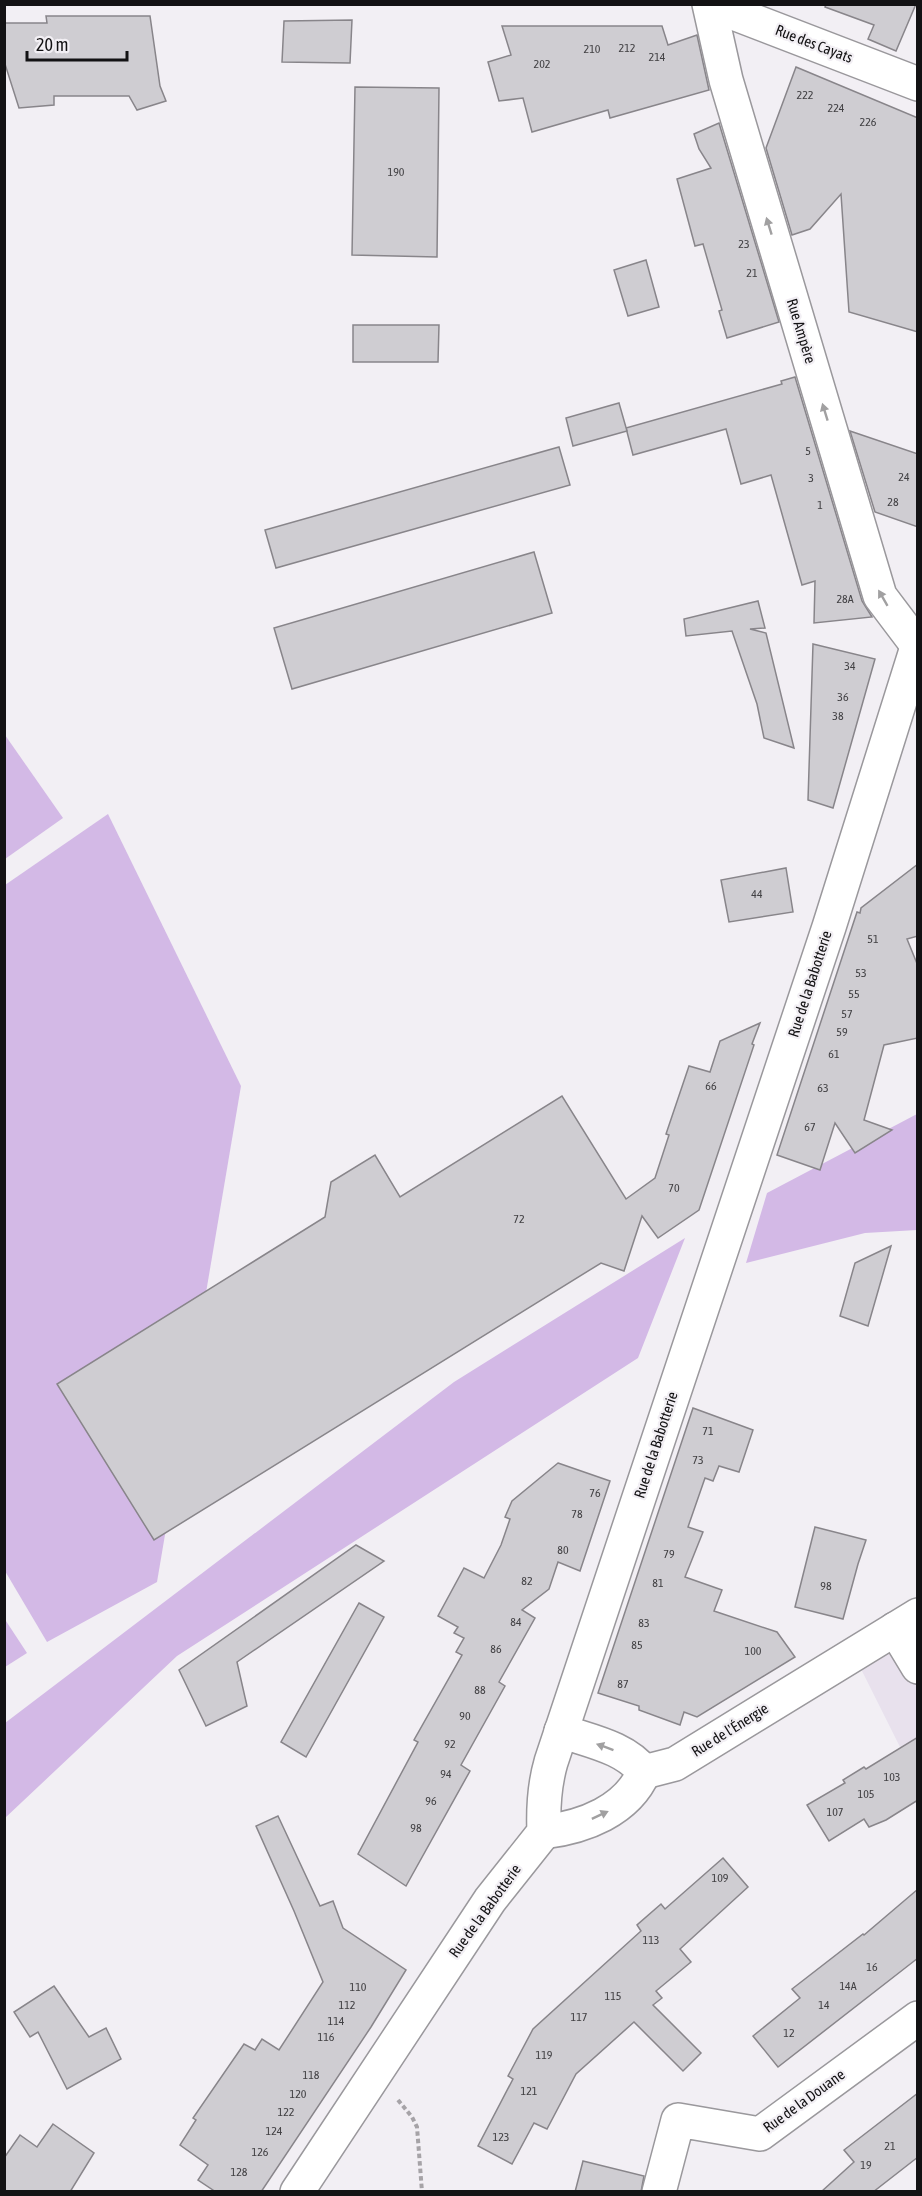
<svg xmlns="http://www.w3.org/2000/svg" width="922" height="2196" font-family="'Asap Condensed',sans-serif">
	<rect width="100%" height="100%" fill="#f2eff4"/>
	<path fill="#e8e1ed" d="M917 1601V1781L847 1641Z"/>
	<g fill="#d3b9e6">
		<path d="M5 735 63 818 5 859H4Z"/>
		<path d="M108 814 241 1086 157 1582 47 1642 5 1571V885Z"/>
		<path d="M917 1114V1230L865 1233 746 1263 767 1193Z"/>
		<path d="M685 1238 638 1358 177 1656 5 1818V1723L454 1382Z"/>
		<path d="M4 1618 27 1653 5 1667H4Z"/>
	</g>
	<g fill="#cfcdd2" stroke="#88858a" stroke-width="1.5">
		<path d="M826 4H916L896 51 868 39 874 25 825 7Z"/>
		<path d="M46 16H150L160 86 166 101 137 110 129 96H54V105L19 108 4 61V23H47Z"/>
		<path d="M352 20 350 63 282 62 284 21Z"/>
		<path d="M502 26H662L668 45 697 35 709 90 610 118 608 110 532 132 523 98 499 101 488 62 511 55Z"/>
		<path d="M796 67 918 118V332L849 312 841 194 810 229 792 235 766 148Z"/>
		<path d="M355 87 439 88 437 257 352 255Z"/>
		<path d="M719 123 779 322 727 338 719 311 722 310 703 244 695 246 677 179 711 168 699 149 694 134Z"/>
		<path d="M646 260 659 307 628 316 614 270Z"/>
		<path d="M353 325H439L438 362H353Z"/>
		<path d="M795 377 862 601 872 617 814 623 815 581 802 585 771 475 741 484 726 429 633 455 626 428 782 384 781 381Z"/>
		<path d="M619 403 627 431 573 446 566 418Z"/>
		<path d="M850 431 918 454V527L875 512Z"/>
		<path d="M559 447 570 485 276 568 265 530Z"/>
		<path d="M534 552 552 613 292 689 274 628Z"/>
		<path d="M758 601 765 628 750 629 766 633 794 748 764 738 757 704 732 631 686 636 684 619Z"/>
		<path d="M813 644 875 659 833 808 808 800Z"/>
		<path d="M918 864V936L907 939 918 966V1038L884 1045 864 1120 892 1130 855 1153 835 1123 820 1170 777 1155 857 912 860 913 861 908Z"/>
		<path d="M786 868 793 912 729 922 721 880Z"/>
		<path d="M760 1023 752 1044 754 1045 699 1210 658 1238 642 1216 624 1271 601 1263 154 1540 57 1384 325 1217 331 1182 375 1155 400 1197 562 1096 626 1199 655 1178 669 1135 666 1134 689 1066 710 1072 720 1041Z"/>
		<path d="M891 1246 868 1326 840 1316 855 1263Z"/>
		<path d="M693 1408 753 1430 739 1472 719 1466 713 1481 705 1478 688 1527 703 1532 685 1577 722 1590 714 1611 777 1632 795 1657 697 1717 684 1712 680 1725 639 1710V1706L598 1693Z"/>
		<path d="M558 1463 610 1481 580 1571 558 1562 549 1589 522 1610 535 1618 499 1682 505 1686 461 1765 470 1771 406 1886 358 1854 418 1742 414 1740 462 1655 456 1652 464 1638 454 1633 458 1627 438 1616 464 1568 484 1578 501 1545 510 1519 505 1517 512 1501Z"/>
		<path d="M815 1527 866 1540 858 1564 843 1619 795 1607Z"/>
		<path d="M356 1545 384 1561 237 1662 247 1706 206 1726 179 1670Z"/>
		<path d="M359 1603 384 1617 306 1757 281 1742Z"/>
		<path d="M918 1737V1800L886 1820 869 1827 864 1819 829 1841 807 1805 845 1783 843 1780 864 1767 866 1769Z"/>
		<path d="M278 1816 320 1906 333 1901 343 1928 406 1970 371 2027 261 2192H216L198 2180 208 2165 180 2145 196 2120 193 2118 244 2044 255 2050 262 2039 279 2050 323 1982 294 1911 256 1826Z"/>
		<path d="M723 1858 748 1887 680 1949 691 1962 656 1991 662 1998 653 2005 701 2053 683 2071 634 2022 576 2074 547 2129 534 2123 512 2164 478 2146 513 2079 508 2076 533 2029 641 1931 637 1925 661 1904 665 1909Z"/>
		<path d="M918 1889V1958L778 2067 753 2036 800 1998 792 1989 863 1934 864 1935Z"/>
		<path d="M54 1986 89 2037 106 2028 121 2059 67 2089 38 2032 30 2037 14 2012Z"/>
		<path d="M918 2093V2157L873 2192H821L854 2162 844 2150Z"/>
		<path d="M53 2124 94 2153 70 2192H4V2158L20 2135 37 2147Z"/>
		<path d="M583 2161 644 2176 641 2192H575Z"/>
	</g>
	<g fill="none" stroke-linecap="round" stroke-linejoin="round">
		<g stroke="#9a989c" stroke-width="36">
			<g id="minor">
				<path d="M709 4 726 80 880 596 917 645"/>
				<path d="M710 4 918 84"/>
				<path d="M895 1629 918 1667"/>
				<path d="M561 1731C589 1741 625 1747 644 1772"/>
				<path d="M644 1772 675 1764 918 1615"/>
				<path d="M544 1832C584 1827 627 1811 644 1772"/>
				<path d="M297 2192 490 1900 544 1832C543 1807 544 1786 551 1762L829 927 918 644"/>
				<path d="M659 2192 678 2120 760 2134 918 2018"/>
			</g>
		</g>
		<path stroke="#a6a3a7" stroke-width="4" stroke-dasharray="4.5 3" stroke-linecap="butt" d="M398 2100 412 2117 417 2127 422 2192"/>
		<use href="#minor" stroke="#fff" stroke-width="33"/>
	</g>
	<defs><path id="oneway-solid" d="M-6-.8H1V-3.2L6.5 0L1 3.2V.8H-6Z" transform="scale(1.5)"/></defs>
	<g fill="#a1a0a1">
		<use href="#oneway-solid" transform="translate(769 226) rotate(-107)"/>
		<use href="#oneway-solid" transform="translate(825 412) rotate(-107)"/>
		<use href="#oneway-solid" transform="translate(883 598) rotate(-120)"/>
		<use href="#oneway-solid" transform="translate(605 1747) rotate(-160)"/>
		<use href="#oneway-solid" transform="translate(600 1815) rotate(-25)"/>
	</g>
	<g text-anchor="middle" stroke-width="4.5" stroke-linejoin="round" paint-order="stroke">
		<g font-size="12" fill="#424144">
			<text x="627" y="52">212</text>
			<text x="592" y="53">210</text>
			<text x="657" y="61">214</text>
			<text x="542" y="68">202</text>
			<text x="805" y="99">222</text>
			<text x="836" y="112">224</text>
			<text x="868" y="126">226</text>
			<text x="396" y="176">190</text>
			<text x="744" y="248">23</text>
			<text x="752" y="277">21</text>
			<text x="808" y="455">5</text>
			<text x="904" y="481">24</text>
			<text x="811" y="482">3</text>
			<text x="893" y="506">28</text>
			<text x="820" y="509">1</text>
			<text x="845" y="603">28A</text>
			<text x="850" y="670">34</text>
			<text x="843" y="701">36</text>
			<text x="838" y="720">38</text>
			<text x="757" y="898">44</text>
			<text x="873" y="943">51</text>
			<text x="861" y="977">53</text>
			<text x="854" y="998">55</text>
			<text x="847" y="1018">57</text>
			<text x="842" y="1036">59</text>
			<text x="834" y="1058">61</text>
			<text x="711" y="1090">66</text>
			<text x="823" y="1092">63</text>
			<text x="810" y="1131">67</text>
			<text x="674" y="1192">70</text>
			<text x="519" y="1223">72</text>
			<text x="708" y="1435">71</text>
			<text x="698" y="1464">73</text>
			<text x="595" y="1497">76</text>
			<text x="577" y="1518">78</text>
			<text x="563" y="1554">80</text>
			<text x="669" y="1558">79</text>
			<text x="527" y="1585">82</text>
			<text x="658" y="1587">81</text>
			<text x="826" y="1590">98</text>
			<text x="516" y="1626">84</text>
			<text x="644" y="1627">83</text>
			<text x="637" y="1649">85</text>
			<text x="496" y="1653">86</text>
			<text x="753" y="1655">100</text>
			<text x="623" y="1688">87</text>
			<text x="480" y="1694">88</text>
			<text x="465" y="1720">90</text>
			<text x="450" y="1748">92</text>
			<text x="446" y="1778">94</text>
			<text x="892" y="1781">103</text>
			<text x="866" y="1798">105</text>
			<text x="431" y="1805">96</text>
			<text x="835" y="1816">107</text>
			<text x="416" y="1832">98</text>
			<text x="720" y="1882">109</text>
			<text x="651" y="1944">113</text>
			<text x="872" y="1971">16</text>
			<text x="848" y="1990">14A</text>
			<text x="358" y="1991">110</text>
			<text x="613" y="2000">115</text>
			<text x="347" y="2009">112</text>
			<text x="824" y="2009">14</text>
			<text x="579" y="2021">117</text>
			<text x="336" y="2025">114</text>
			<text x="789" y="2037">12</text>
			<text x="326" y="2041">116</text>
			<text x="544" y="2059">119</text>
			<text x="311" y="2079">118</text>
			<text x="529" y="2095">121</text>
			<text x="298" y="2098">120</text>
			<text x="286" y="2116">122</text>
			<text x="274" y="2135">124</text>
			<text x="501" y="2141">123</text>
			<text x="890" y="2150">21</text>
			<text x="260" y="2156">126</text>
			<text x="866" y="2169">19</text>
			<text x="239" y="2176">128</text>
		</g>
		<g font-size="15" fill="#131214" stroke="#f2eff4">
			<text transform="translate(814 44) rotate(21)" y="5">Rue des Cayats</text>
			<text transform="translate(801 331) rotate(73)" y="5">Rue Ampère</text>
			<text transform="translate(810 984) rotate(-72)" y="5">Rue de la Babotterie</text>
			<text transform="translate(656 1445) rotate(-72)" y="5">Rue de la Babotterie</text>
			<text transform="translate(730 1730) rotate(-32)" y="5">Rue de l'Énergie</text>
			<text transform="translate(485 1911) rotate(-54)" y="5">Rue de la Babotterie</text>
			<text transform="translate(804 2101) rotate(-36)" y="5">Rue de la Douane</text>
		</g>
	</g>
	<rect width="922" height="2196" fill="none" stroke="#131214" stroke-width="12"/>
	<path d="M27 51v9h100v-9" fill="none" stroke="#131214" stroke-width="3"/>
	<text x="36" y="51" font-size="18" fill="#131214" stroke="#f2eff4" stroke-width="4.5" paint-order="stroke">20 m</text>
</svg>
